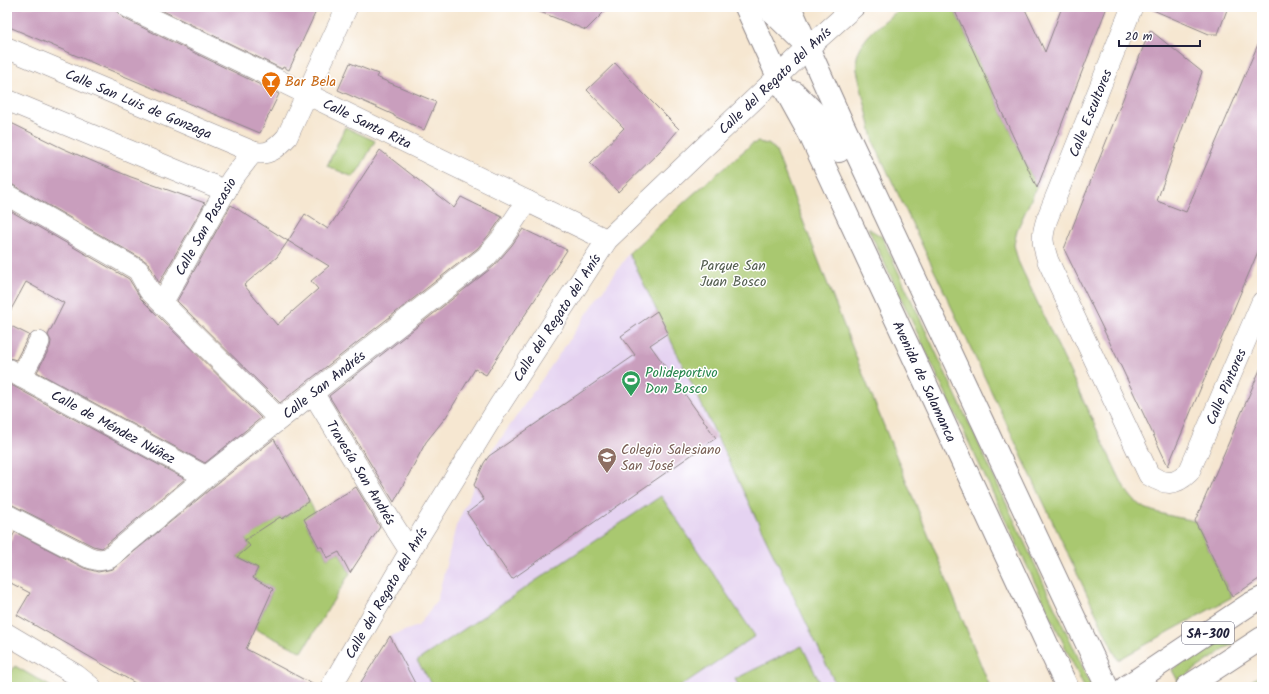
<svg xmlns="http://www.w3.org/2000/svg" width="1269" height="694" font-family="Kalam,sans-serif">
	<rect width="100%" height="100%" fill="#fff"/>
	<filter id="ink" filterUnits="userSpaceOnUse"><feTurbulence type="fractalNoise" baseFrequency=".025" numOctaves="2"/><feDisplacementMap in="SourceGraphic" scale="8" xChannelSelector="R" yChannelSelector="G"/><feConvolveMatrix kernelMatrix="1 2 1 2 8 2 1 2 1" color-interpolation-filters="sRGB"/></filter>
	<filter id="wash" filterUnits="userSpaceOnUse"><feTurbulence type="fractalNoise" baseFrequency=".012" numOctaves="4" result="noise"/><feDisplacementMap in="SourceGraphic" scale="16" xChannelSelector="R" yChannelSelector="G"/><feGaussianBlur stdDeviation="0.9" result="paint"/><feColorMatrix in="noise" values="0 0 0 0 0 0 0 0 0 0 0 0 0 0 0 0 0 1.4 0 .05"/><feComposite in="paint" operator="in"/></filter>
	<g filter="url(#wash)">
		<rect width="100%" height="100%" fill="#f6e7d1"/>
		<path fill="#e5d3f1" d="M629 253 837 687H357L390 636 418 626 437 600 456 526 484 463Z"/>
		<g fill="#a9c86f" stroke="#667555">
			<path d="M903 7H953L1033 179 1042 175 1017 230 1014 245 1018 261 1120 479C1125 489 1131 499 1141 506 1152 513 1181 518 1195 521L1232 597 1118 660 874 143 857 70C857 66 856 61 857 57 862 35 886 20 903 7Z"/>
			<path d="M345 127 375 141 360 168 353 177 327 166Z"/>
			<path d="M758 142 768 144 775 149 858 362 990 687H837L629 253 691 196 752 144Z"/>
			<path d="M868 228 882 237 1092 687H1084Z"/>
			<path d="M661 496 755 636 679 687H434L417 661Z"/>
			<path d="M308 499 318 518 307 525 319 547H322L327 558 339 552 350 573 302 652 255 629 273 589 253 578 258 568 237 557 250 546 245 539 280 517 283 519 290 514 289 511Z"/>
			<path d="M1227 633 1234 643 1178 681 1172 670Z"/>
			<path d="M802 646 822 687H739L735 679Z"/>
			<path d="M15 666 51 687H7V680Z"/>
			<path d="M1262 674V687H1242Z"/>
		</g>
		<g id="blocks">
			<g fill="#c99ebd">
				<path d="M7 7H116L118 13 123 18 279 94 260 133 119 74 7 26Z"/>
				<path d="M155 7H318L289 70 283 67 282 69Z"/>
				<path d="M530 7H609L586 30 530 8Z"/>
				<path d="M953 7H1024L1045 52 1062 7H1107L1037 188Z"/>
				<path d="M1146 7H1228L1218 34H1209Z"/>
				<path d="M1150 30 1202 72 1157 201 1186 212 1262 35V242L1168 466 1109 341 1064 249Z"/>
				<path d="M350 63 378 74 376 77 436 102 424 130 394 116V115L338 90Z"/>
				<path d="M615 63 644 94 679 129 663 148 618 192 590 163 624 128 587 90Z"/>
				<path d="M7 121 62 148 99 164 131 177 205 203 159 283 149 264 144 260 13 185 7 183Z"/>
				<path d="M380 150 454 208 461 197 502 217 493 230 478 248 280 403 177 301 231 205 288 241 277 257 244 285 277 325 318 289 311 281 329 266 288 241 305 214 328 229Z"/>
				<path d="M7 209 129 279 141 299 261 418 205 463 37 372 50 347 51 341 48 335 64 303 26 282 7 317Z"/>
				<path d="M523 229 567 250 486 375 475 369 446 417 426 442 394 502 329 396 494 266 512 245Z"/>
				<path d="M657 311 668 333 650 345 716 438 512 579 467 513 484 500 474 485 484 463 489 456 635 355 621 336Z"/>
				<path d="M7 324 29 335 16 360 7 357Z"/>
				<path d="M1262 365V577L1232 597 1195 521Z"/>
				<path d="M7 383 15 387 185 479 102 548 93 546 7 502Z"/>
				<path d="M274 439 309 501 282 519 280 517 245 540 250 546 237 557 258 568 253 578 273 589 246 649 318 687H142L17 615 30 593 7 581V547L15 532 84 568 98 572 113 569 214 486Z"/>
				<path d="M356 487 380 527 350 573 339 552 327 558 322 547H319L304 519Z"/>
				<path d="M390 636 417 687H358Z"/>
			</g>
		</g>
	</g>
	<g filter="url(#ink)">
		<use href="#blocks" fill-opacity="0" stroke="#8c8486" stroke-width="1"/>
		<g fill="none" stroke-linecap="round" stroke-linejoin="round">
			<g stroke="#8c8486" stroke-width="22">
				<g id="street">
					<path id="s1" d="M128 7 607 240"/>
					<path id="s2" d="M1132 7 1047 219C1041 238 1042 242 1048 261L1149 475C1165 485 1175 486 1189 472L1262 302"/>
					<path id="s3" d="M7 48 253 152C269 156 277 148 287 137L347 7"/>
					<path d="M7 100 226 191"/>
					<path d="M7 195 138 270 149 290 279 419"/>
					<path id="s4" d="M162 303 232 179 253 152"/>
					<path id="s5" d="M7 369 206 477"/>
					<path d="M21 377 39 342"/>
					<path id="s6" d="M313 393 392 523 410 551"/>
					<path id="s7" d="M7 515 88 557C96 560 101 561 109 558L206 477 486 257 503 237 527 201"/>
					<path d="M7 634 76 675 91 687"/>
					<path id="s8" d="M331 687 410 551 499 406 607 240 809 47 854 7"/>
				</g>
			</g>
			<g stroke="#8c8486" stroke-width="24">
				<g id="primary">
					<path id="s9" d="M746 7 778 77 810 135 1067 687"/>
					<path d="M767 7 802 41"/>
					<path d="M790 7 839 116 1107 687"/>
					<path d="M795 93 826 124 839 151"/>
				</g>
			</g>
			<g stroke="#8c8486" stroke-width="24">
				<g id="highway">
					<path d="M1126 687 1250 604 1262 598"/>
					<path d="M1187 687 1262 638"/>
				</g>
			</g>
			<use href="#street" stroke="#fff" stroke-width="21"/>
			<use href="#primary" stroke="#fff" stroke-width="22"/>
			<use href="#highway" stroke="#fff" stroke-width="22"/>
		</g>
	</g>
	<defs>
		<g id="bar-pin" transform="scale(1)"><path d="M0 17L-7.5 6A9.5 9.5 0 1 1 7.5 6Z" fill="#e8710a" stroke="#fff"/><path d="M-6-5H6L.8 .8V4.5H3.5V6h-7V4.5H-.8V.8Z" fill="#fff"/></g>
		<g id="stadium-pin" transform="scale(1)"><path d="M0 17L-7.5 6A9.5 9.5 0 1 1 7.5 6Z" fill="#2e9e5b" stroke="#fff"/><path d="M0-5a6.5 5 0 1 0 0 10a6.5 5 0 1 0 0-10ZM-3.5-1.8h7v3.6h-7Z" fill="#fff"/></g>
		<g id="school-pin" transform="scale(1)"><path d="M0 17L-7.5 6A9.5 9.5 0 1 1 7.5 6Z" fill="#8d6e63" stroke="#fff"/><path d="M0-5L7-2L0 1L-7-2ZM-4 1L0 2.5L4 1V4Q0 6-4 4Z" fill="#fff"/></g>
	</defs>
	<g fill-rule="evenodd">
		<use href="#bar-pin" x="271" y="81"/>
		<use href="#stadium-pin" x="631" y="380"/>
		<use href="#school-pin" x="607" y="457"/>
	</g>
	<g text-anchor="middle" stroke-width="3" stroke-linejoin="round" paint-order="stroke">
		<rect fill="#fff" stroke="#646476" stroke-width="1" x="1182" y="622" width="52" height="22" rx="3"/>
		<g font-size="13" font-weight="bold" fill="#22223b">
			<text x="1208" y="638">SA-300</text>
		</g>
		<g font-size="14" fill="#c56008" stroke="#fff" text-anchor="start">
			<text x="285" y="86">Bar Bela</text>
		</g>
		<g font-size="14" fill="#22223b" stroke="#fff">
			<text dy="5" stroke="none"><textPath href="#s8" startOffset="757">Calle del Regato del Anís</textPath></text>
			<text dy="5" stroke="none"><textPath href="#s3" startOffset="143">Calle San Luis de Gonzaga</textPath></text>
			<text transform="translate(1090 113) rotate(-68)" y="5">Calle Escultores</text>
			<text dy="5" stroke="none"><textPath href="#s1" startOffset="266">Calle Santa Rita</textPath></text>
			<text dy="5" stroke="none"><textPath href="#s4" startOffset="88">Calle San Pascasio</textPath></text>
			<text dy="5" stroke="none"><textPath href="#s8" startOffset="433">Calle del Regato del Anís</textPath></text>
			<text dy="5" stroke="none"><textPath href="#s9" startOffset="415">Avenida de Salamanca</textPath></text>
			<text dy="5" stroke="none"><textPath href="#s7" startOffset="389">Calle San Andrés</textPath></text>
			<text dy="5" stroke="none"><textPath href="#s2" startOffset="646">Calle Pintores</textPath></text>
			<text dy="5" stroke="none"><textPath href="#s5" startOffset="121">Calle de Méndez Núñez</textPath></text>
			<text dy="5" stroke="none"><textPath href="#s6" startOffset="93">Travesía San Andrés</textPath></text>
			<text dy="5" stroke="none"><textPath href="#s8" startOffset="109">Calle del Regato del Anís</textPath></text>
		</g>
		<g font-size="14" fill="#515c4d" stroke="#fff">
			<text x="733" y="270">Parque San<tspan x="733" dy="16">Juan Bosco</tspan></text>
		</g>
		<g font-size="14" fill="#27864d" stroke="#fff" text-anchor="start">
			<text x="645" y="377">Polideportivo<tspan x="645" dy="16">Don Bosco</tspan></text>
		</g>
		<g font-size="14" fill="#785e54" stroke="#fff" text-anchor="start">
			<text x="621" y="454">Colegio Salesiano<tspan x="621" dy="16">San José</tspan></text>
		</g>
	</g>
	<rect width="1269" height="694" fill="none" stroke="#fff" stroke-width="24"/>
	<path d="M1119 40v6h81v-6" fill="none" stroke="#22223b" stroke-width="2"/>
	<text x="1125" y="40" font-size="12" fill="#22223b" stroke="#ffffff" stroke-width="3" paint-order="stroke">20 m</text>
</svg>
